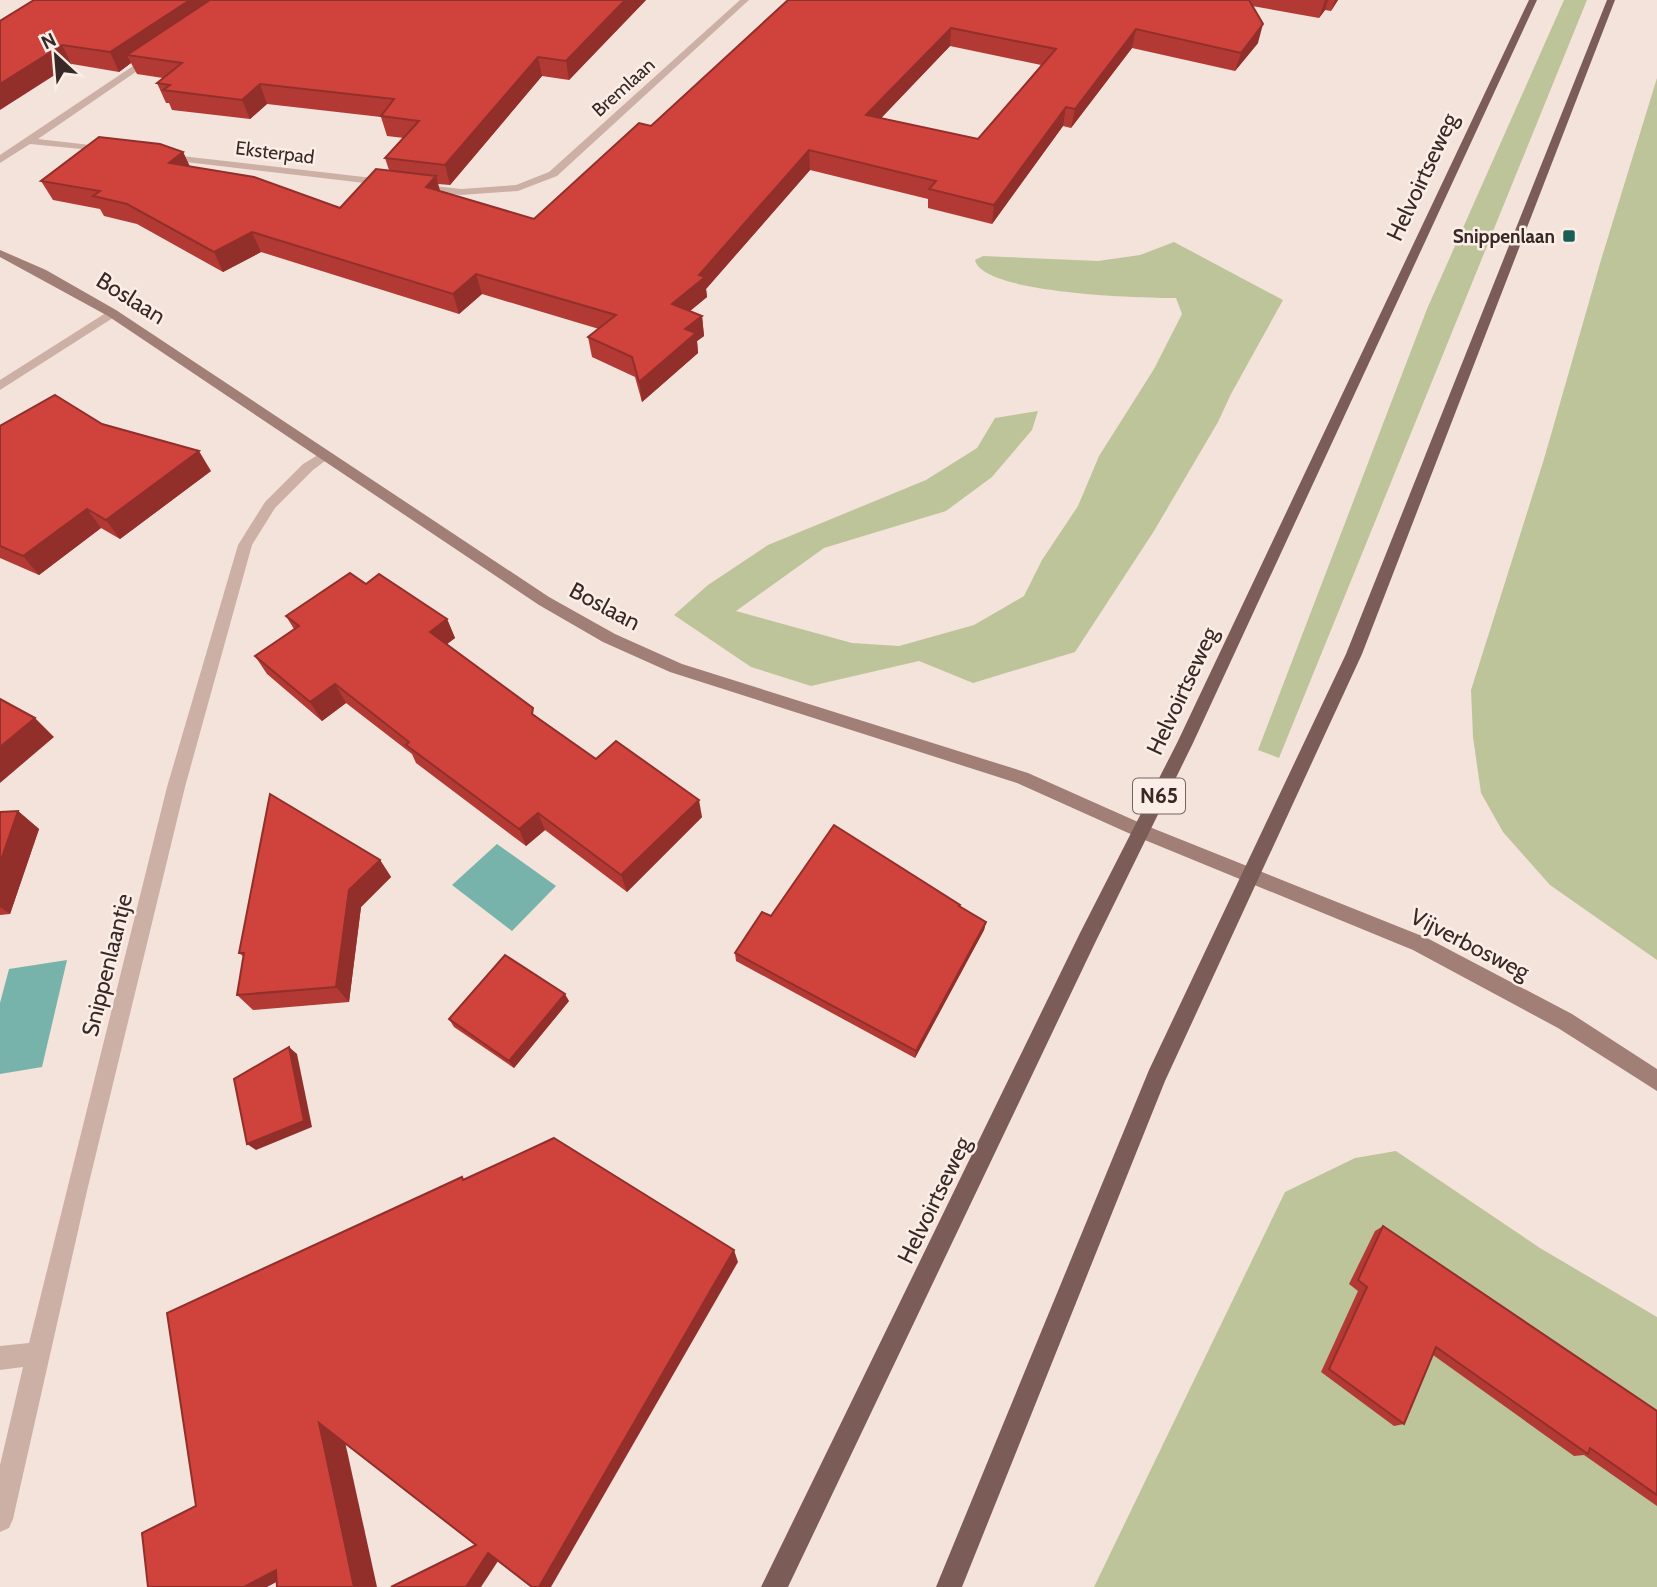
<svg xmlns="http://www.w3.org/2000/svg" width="1657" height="1587" font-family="Cabin,sans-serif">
	<rect width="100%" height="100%" fill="#f4e3db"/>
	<g fill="#bec499">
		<path d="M1564 0H1587L1279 758 1258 750 1427 309Z"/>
		<path d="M1657 78V960L1550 885 1503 832 1481 793 1473 737 1471 690 1544 459 1601 260Z"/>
		<path d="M1174 242 1283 300 1231 394 1218 422 1154 531 1075 652 973 683 919 661 811 686 751 667 674 615 708 585 768 545 926 480 977 448 995 418 1038 411 1032 430 992 477 946 511 824 548 736 611 852 643 899 646 974 625 1024 596 1042 560 1078 506 1099 456 1154 369 1182 314 1176 298C1143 298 982 294 975 260L983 256 1098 261 1140 255Z"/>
		<path d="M1396 1151 1540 1248 1657 1317V1587H1094L1285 1192 1355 1158Z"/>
	</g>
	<g fill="#77b3aa">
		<path d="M497 844 556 886 512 931 452 885Z"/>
		<path d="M67 960 42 1067 0 1074V1003L9 969Z"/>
	</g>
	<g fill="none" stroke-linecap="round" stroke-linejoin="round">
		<g fill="#cdb0a5" fill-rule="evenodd">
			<path d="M740 0H749L557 176 518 191 461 195 417 190 412 187 417 184 461 189 516 185 549 172Z"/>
			<path d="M151 54 159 56 38 139 108 147 112 148V152L30 144 0 163V155Z"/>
			<path d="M164 154 390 180 395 183 390 186 160 159V155Z"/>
			<path d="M112 309 118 313 116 316 0 390V380Z"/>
			<path d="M326 450 333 455 313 470 275 508 252 545 185 787 87 1191 13 1519 9 1528 0 1532V1465L23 1367 0 1370V1346L29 1343 167 787 238 545 265 502 303 464Z"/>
		</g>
		<path fill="#a17e76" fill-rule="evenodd" d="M0 250 46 270 116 310 549 597 615 634 682 664 1028 773 1147 826 1427 938 1572 1014 1657 1069V1091L1558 1028 1413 950 1135 836 1017 783 670 672 603 642 539 605 108 316 0 257Z"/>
		<g fill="#7b5c57" fill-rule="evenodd">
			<path d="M1529 0H1537L1193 743 1094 945 788 1587H761L1080 933 1177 743Z"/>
			<path d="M1607 0H1615L1362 654 1165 1081 962 1587H936L1149 1070 1346 654Z"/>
		</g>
	</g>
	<g fill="#b33a34" fill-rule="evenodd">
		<path d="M34 0H646L569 80 542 76 450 185 438 184 440 191 534 219 651 126 788 0H1338L1331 11 1325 10 1319 18 1252 6 1258 43 1235 71 1132 48 1071 128 1063 126 992 224 928 208V199L810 170 706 289 707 297 690 311 702 316 704 336 697 341 698 353 642 402 635 377 592 357 588 337 599 329 482 294 459 314 261 252 223 272 137 224 104 216 100 209 53 200 41 181 183 152 190 167 340 208 389 170 385 158 404 138 387 136 381 117 267 104 250 119 172 110 169 103H166L157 83 163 78 137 74 131 63 119 72 72 64ZM950 46 1041 65 978 139 881 118Z"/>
		<path d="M102 424 211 471 120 539 101 528 39 575 0 558V426Z"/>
		<path d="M366 584 447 619 455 638 447 644 536 716 596 759 702 817 627 892 545 830 526 846 416 763 412 754 346 703 322 721 267 674 255 656 294 629 286 616Z"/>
		<path d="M18 811 39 829 10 914 0 915V812Z"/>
		<path d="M380 860 391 877 361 907 349 1002 253 1010 237 995 244 957 239 953Z"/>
		<path d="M960 907 986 922 984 930 915 1058 736 961 735 953 771 916Z"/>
		<path d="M569 1001 514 1068 454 1027 449 1019Z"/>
		<path d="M1383 1226 1657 1411V1506L1584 1455 1574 1456 1433 1355 1404 1424 1394 1426 1321 1372 1358 1291 1349 1284 1375 1231Z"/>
	</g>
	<g fill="#922f2b">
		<path d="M190 0H225L127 55 131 63 119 72 110 52Z"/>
		<path d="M625 0H646L569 80 566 61Z"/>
		<path d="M1325 0H1328L1325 10 1319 18Z"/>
		<path d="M1335 0H1338L1331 11Z"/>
		<path d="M1263 24 1258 43 1235 71 1241 53Z"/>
		<path d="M951 28 950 46 866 134V115Z"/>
		<path d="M1136 29 1132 48 1071 128 1075 109Z"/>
		<path d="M62 45 72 64 0 110V84Z"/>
		<path d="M538 57 542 76 450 185 445 165Z"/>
		<path d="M260 84 267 104 250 119 242 100Z"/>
		<path d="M1066 107 1063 126 992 224 994 205Z"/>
		<path d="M809 150 810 170 706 289 707 297 674 324 672 304Z"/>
		<path d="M183 152 192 171 169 163Z"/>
		<path d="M436 176 441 195 426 187Z"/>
		<path d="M252 232 261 252 223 272 214 252Z"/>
		<path d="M476 274 482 294 459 314 453 294Z"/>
		<path d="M702 316 704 336 697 341 698 353 642 402 639 382 685 329Z"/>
		<path d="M199 451 211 471 120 539 106 520Z"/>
		<path d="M87 509 101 528 39 575 23 556Z"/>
		<path d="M447 619 455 638 438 651 430 632Z"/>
		<path d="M335 684 346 703 322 721 310 702Z"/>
		<path d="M35 718 54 737 0 783V747Z"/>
		<path d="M699 800 702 817 627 892 621 875Z"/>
		<path d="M18 811 39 829 10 914 0 907V863Z"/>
		<path d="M538 813 545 830 526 846 519 829Z"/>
		<path d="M380 860 391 877 361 907 349 1002 336 987 349 890Z"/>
		<path d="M986 922 984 930 915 1058 916 1051Z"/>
		<path d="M565 994 569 1001 514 1068 509 1061Z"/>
		<path d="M289 1047 297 1054 312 1127 256 1150 247 1144Z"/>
		<path d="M734 1250 738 1262 551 1587H539Z"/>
		<path d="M319 1423 342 1428 377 1587H354Z"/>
		<path d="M504 1552 481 1587H466L488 1553Z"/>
		<path d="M303 1568 267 1587H244L276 1570Z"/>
	</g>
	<g fill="#d0433d" stroke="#922f2b" stroke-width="2" fill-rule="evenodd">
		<path d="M34 0H190L110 52 62 45 0 84V21Z"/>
		<path d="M210 0H625L566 61 538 57 445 165 385 158 419 121 381 116 394 99 260 84 242 100 163 90 170 85 157 83 182 63 127 55Z"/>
		<path d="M788 0H1249L1263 24 1241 53 1136 29 1075 109 1066 107 994 205 929 189 936 181 809 150 699 275 705 277 672 304 702 316 685 329 696 333 639 382 632 357 588 337 616 315 476 274 453 294 252 232 214 252 127 204 93 196 100 191 41 181 99 137 160 144 183 152 169 163 254 177 340 208 376 169 436 176 426 187 534 219 639 123 651 126ZM951 28 1056 49 978 139 866 115Z"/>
		<path d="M55 395 102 424 199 451 106 520 87 509 23 556 0 546V426Z"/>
		<path d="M350 573 366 584 379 574 447 619 430 632 533 708 532 714 596 759 616 741 699 800 621 875 538 813 519 829 406 745 409 742 335 684 310 702 255 656 299 626 286 616Z"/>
		<path d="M0 699 35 718 0 747Z"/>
		<path d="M270 794 380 860 349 890 336 987 237 995 244 953H239Z"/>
		<path d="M18 811 0 863V812Z"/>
		<path d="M834 825 960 905 959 906 986 922 916 1051 735 953 762 912 771 916Z"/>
		<path d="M505 955 565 994 509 1061 449 1019Z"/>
		<path d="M289 1047 304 1121 247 1144 234 1079Z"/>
		<path d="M554 1138 734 1250 539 1587H532L488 1553 466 1587H391L476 1545 319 1423 354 1587H277L276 1570 244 1587H148L142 1533 196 1506 167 1313 462 1177 463 1180Z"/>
		<path d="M1383 1226 1657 1411V1495L1590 1448 1588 1454 1436 1347 1404 1424 1329 1369 1367 1287 1358 1280Z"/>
	</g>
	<rect fill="#195d54" stroke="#fbeee7" stroke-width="2.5" x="1562" y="229" width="14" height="14" rx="3.5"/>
	<g text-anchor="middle" stroke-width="5" stroke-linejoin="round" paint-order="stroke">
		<g font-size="19" fill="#382927" stroke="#fbeee7">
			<text transform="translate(623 87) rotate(-42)" y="7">Bremlaan</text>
			<text transform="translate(275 152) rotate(7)" y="7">Eksterpad</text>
		</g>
		<g font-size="19" font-weight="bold" fill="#382927" stroke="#fbeee7" text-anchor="end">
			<text x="1555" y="243">Snippenlaan</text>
		</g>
		<rect fill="#fbeee7" stroke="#726461" stroke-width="2" x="1133" y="778.5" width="52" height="35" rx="5"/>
		<g font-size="21" font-weight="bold" fill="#382927">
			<text x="1159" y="803">N65</text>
		</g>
		<g font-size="23" fill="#382927" stroke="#fbeee7">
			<text transform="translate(1422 177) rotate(-65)" y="8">Helvoirtseweg</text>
			<text transform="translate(131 298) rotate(32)" y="8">Boslaan</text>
			<text transform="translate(605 606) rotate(28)" y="8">Boslaan</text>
			<text transform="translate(1182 691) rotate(-65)" y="8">Helvoirtseweg</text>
			<text transform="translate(1470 944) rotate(27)" y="8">Vijverbosweg</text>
			<text transform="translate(107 965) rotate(-76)" y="8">Snippenlaantje</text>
			<text transform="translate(934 1200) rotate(-64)" y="8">Helvoirtseweg</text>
		</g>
	</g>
	<g transform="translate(56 56) rotate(334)" stroke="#fbeee7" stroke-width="5" paint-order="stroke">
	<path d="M0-5L12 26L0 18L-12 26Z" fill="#382927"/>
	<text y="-10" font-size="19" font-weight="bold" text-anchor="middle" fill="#382927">N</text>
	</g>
</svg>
